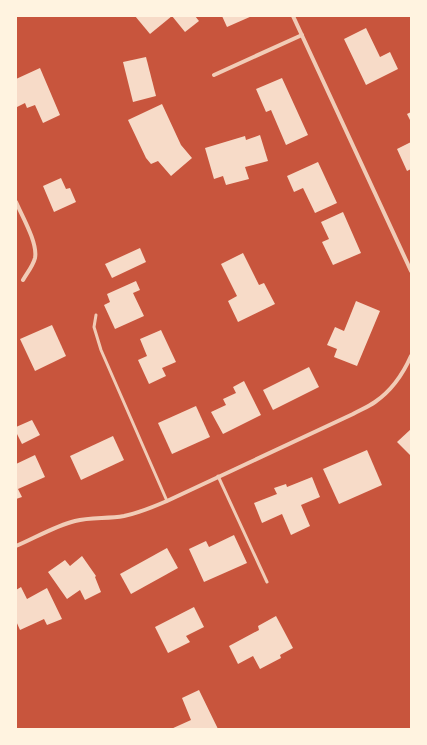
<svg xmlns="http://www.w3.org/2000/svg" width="427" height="745" font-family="'Sofia Sans Condensed',sans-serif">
	<rect width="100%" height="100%" fill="#c8553d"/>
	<g fill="#f7dbc8">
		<path d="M135 16H172L150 34Z"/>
		<path d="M172 16H195L199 21 185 32Z"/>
		<path d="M222 16H252L227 27Z"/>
		<path d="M366 28 380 57 390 52 398 69 366 85 344 39Z"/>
		<path d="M146 57 156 96 133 102 123 62Z"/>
		<path d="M40 68 60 115 43 123 35 105 27 108 25 103 17 107 16 105V79Z"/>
		<path d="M282 78 308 135 286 145 271 110 266 112 256 89Z"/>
		<path d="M162 104 181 145 192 158 171 176 158 161 151 164 146 158 128 120Z"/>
		<path d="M411 112V122L407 114Z"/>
		<path d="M260 135 268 161 245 167 249 179 226 185 223 176 214 179 205 148 245 136 246 140Z"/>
		<path d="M411 142V169L407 171 397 149Z"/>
		<path d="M318 162 337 203 315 213 303 188 294 192 287 176Z"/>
		<path d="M61 178 66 189 70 188 76 202 54 212 43 186Z"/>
		<path d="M343 212 361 253 333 265 322 242 329 239 321 222Z"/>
		<path d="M140 248 146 262 112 278 105 264Z"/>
		<path d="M243 253 259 285 264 283 275 304 238 322 228 301 237 296 221 264Z"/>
		<path d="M136 281 140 290 133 293 144 316 115 329 104 305 110 302 107 294Z"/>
		<path d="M356 301 380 311 357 366 334 357 337 349 327 345 335 327 344 331Z"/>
		<path d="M52 325 66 356 35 371 20 339Z"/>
		<path d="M161 330 176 362 162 368 166 376 149 384 138 360 147 356 140 339Z"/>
		<path d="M309 367 319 387 273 410 263 390Z"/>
		<path d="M244 381 261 415 223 434 211 412 226 405 223 399 236 393 233 387Z"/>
		<path d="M196 406 210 437 172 454 158 423Z"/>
		<path d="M32 420 40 435 22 444 16 432V427Z"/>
		<path d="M411 429V456L397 442Z"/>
		<path d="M113 436 124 460 81 480 70 456Z"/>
		<path d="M367 450 382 485 339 504 323 469Z"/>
		<path d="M35 455 45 477 18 489 22 497 16 499V464Z"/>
		<path d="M312 477 320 497 301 505 310 526 291 535 282 514 262 523 254 503 277 494 274 488 286 484 287 487Z"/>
		<path d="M234 535 247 563 204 582 189 549 206 541 209 547Z"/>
		<path d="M167 548 178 568 131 594 120 574Z"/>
		<path d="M82 556 96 576 95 577 101 592 85 600 80 590 67 599 48 572 65 560 70 566Z"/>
		<path d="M21 587 27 599 47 588 62 619 47 625 44 619 20 630 16 621V590Z"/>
		<path d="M194 607 204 627 186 636 190 642 168 653 155 627Z"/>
		<path d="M276 616 293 648 280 655 281 658 260 669 253 656 238 664 229 646 259 630 258 626Z"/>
		<path d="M199 690 218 729H171L191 720 182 698Z"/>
	</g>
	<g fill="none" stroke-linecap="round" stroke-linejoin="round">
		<g stroke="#f1ccb7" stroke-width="3">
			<path d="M96 315 94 327 101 350 167 501"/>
			<path d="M218 476 267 582"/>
		</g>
		<g stroke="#f1ccb7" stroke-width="4">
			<path d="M293 16 411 271"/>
			<path d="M214 75 302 35"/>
			<path d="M16 202C22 216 38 243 35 258 33 266 27 273 23 280"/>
			<path d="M16 546C35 538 55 526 75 521 91 517 107 519 124 516 139 513 153 507 167 501L353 414C360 410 368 407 375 402 391 391 403 374 411 356"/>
		</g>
	</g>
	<rect width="427" height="745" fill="none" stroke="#fff3e0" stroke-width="34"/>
</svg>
